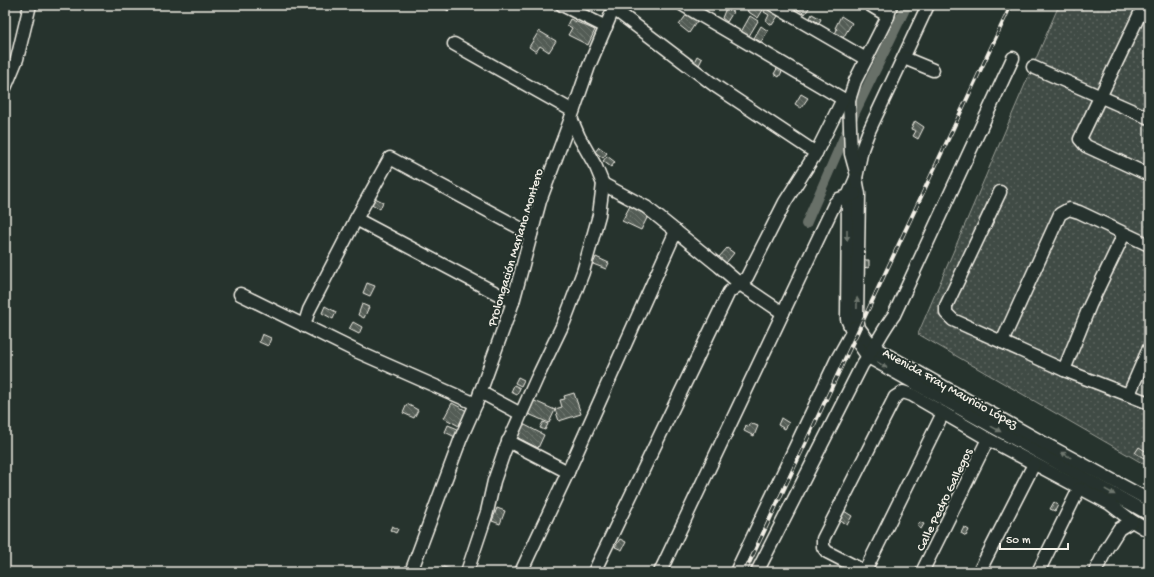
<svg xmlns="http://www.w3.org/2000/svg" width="1154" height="577" font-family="'Gochi Hand',sans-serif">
	<defs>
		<pattern id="park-dots" width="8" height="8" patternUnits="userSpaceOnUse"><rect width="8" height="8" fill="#414b45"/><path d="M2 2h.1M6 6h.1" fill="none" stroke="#5d6560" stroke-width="1.8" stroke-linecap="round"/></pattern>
		<pattern id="building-back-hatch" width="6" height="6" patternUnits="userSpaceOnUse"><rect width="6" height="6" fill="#525c55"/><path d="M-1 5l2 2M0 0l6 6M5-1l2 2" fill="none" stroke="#6c746d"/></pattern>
	</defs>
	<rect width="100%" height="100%" fill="#26332d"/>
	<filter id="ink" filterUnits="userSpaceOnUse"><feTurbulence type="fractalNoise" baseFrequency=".025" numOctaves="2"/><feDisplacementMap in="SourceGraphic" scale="8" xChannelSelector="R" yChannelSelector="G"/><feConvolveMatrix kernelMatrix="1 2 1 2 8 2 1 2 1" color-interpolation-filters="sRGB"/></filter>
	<g filter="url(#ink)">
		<path fill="url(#park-dots)" stroke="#9a9e96" d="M1059 5H1149V467L918 334Z"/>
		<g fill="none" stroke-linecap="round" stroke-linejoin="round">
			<path stroke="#676f68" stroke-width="10" d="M806 224 856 110 907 5"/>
		</g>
		<g fill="url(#building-back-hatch)" stroke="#f4f1e8">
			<path d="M441 5H452L448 11Z"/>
			<path d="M751 5H766L758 18 747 11Z"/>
			<path d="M768 5 780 13 772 25 766 21 769 15 764 12Z"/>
			<path d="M799 5H811L805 14 797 9Z"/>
			<path d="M726 8 733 12 727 22 722 18Z"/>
			<path d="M687 14 697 21 689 33 679 25Z"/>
			<path d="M812 14 821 19 819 23 810 18Z"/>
			<path d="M750 16 758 21 749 36 741 32Z"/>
			<path d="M841 16 852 23 843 38 835 34 837 29 835 28Z"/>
			<path d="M570 19 595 30 588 45 568 35 572 28 567 25Z"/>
			<path d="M761 26 768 31 761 42 754 38Z"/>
			<path d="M539 31 556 41 549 52 540 46 536 52 529 47Z"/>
			<path d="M697 56 702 59 699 65 694 62Z"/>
			<path d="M779 65 784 68 779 77 774 74Z"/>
			<path d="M801 94 808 98 801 108 795 104Z"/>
			<path d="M915 121 924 127 918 139 913 136 916 131 911 129Z"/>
			<path d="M599 147 607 153 603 158 595 152Z"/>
			<path d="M607 156 615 162 611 167 603 161Z"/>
			<path d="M373 197 383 202 380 209 370 203Z"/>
			<path d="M630 206 648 216 641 230 622 221Z"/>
			<path d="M727 248 734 253 726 263 719 257Z"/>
			<path d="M596 257 609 263 606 269 593 264Z"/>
			<path d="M862 260H869V268L862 267Z"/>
			<path d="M367 283 375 286 370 296 363 293Z"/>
			<path d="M362 304 369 307 364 318 358 315Z"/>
			<path d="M325 306 336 312 333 319 322 313Z"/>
			<path d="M353 322 362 327 359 334 349 329Z"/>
			<path d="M262 334 271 338 268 346 259 342Z"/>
			<path d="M518 377 524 380 521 386 515 383Z"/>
			<path d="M514 385 520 388 517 395 511 392Z"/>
			<path d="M574 393 581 414 559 421 555 409 562 407 560 400 565 399 564 396Z"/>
			<path d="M530 399 555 410 549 423 524 412Z"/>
			<path d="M452 403 467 411 459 426 444 418Z"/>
			<path d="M407 404 418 410 414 418 403 413Z"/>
			<path d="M781 418 789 423 785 429 778 425Z"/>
			<path d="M543 422 548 424 545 430 540 428Z"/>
			<path d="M750 423 758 426 754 436 744 431 746 425 749 427Z"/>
			<path d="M523 424 544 435 538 448 516 437Z"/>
			<path d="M448 425 458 429 455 437 445 432Z"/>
			<path d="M1139 447 1147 452 1144 458 1135 453Z"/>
			<path d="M1054 502 1058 505 1055 511 1050 509Z"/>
			<path d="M497 508 505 511 500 524 492 521Z"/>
			<path d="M844 511 852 516 847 525 839 520Z"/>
			<path d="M920 522 924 524 921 529 917 526Z"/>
			<path d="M392 526 398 529 396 533 390 530Z"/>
			<path d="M964 527 969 530 966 536 961 533Z"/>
			<path d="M620 539 626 542 622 550 615 547Z"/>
			<path d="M443 567 450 569 449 572H441Z"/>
		</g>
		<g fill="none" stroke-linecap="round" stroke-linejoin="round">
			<g stroke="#f4f1e8" stroke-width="15">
				<g id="minor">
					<path d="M562 5 606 27"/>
					<path d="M683 5 843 99 849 100"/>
					<path d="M773 5 866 59"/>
					<path d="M870 5 888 16"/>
					<path d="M928 5 868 133 862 149 856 178 848 196 847 319 855 338 868 357 1149 514"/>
					<path d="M1144 5 1080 139 1086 146 1149 175"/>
					<path d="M614 9 714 85 816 153"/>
					<path d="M454 44 573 111"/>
					<path d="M904 58 933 70"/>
					<path d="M1033 67 1149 118"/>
					<path d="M5 88 17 59 30 5"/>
					<path d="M856 172 851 154 849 100 855 81 888 16 891 5"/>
					<path d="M856 178 859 194 857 319 859 328 873 347 1042 442 1149 500"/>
					<path d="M603 184 646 207 719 266 740 284 783 313"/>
					<path d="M1000 192 946 306V313L953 320 1064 370 1090 305 1124 234"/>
					<path d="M356 219 513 302"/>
					<path d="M240 294 358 352 476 404"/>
					<path d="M304 326 309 310 356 219 390 158 531 234"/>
					<path d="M1002 342 1060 214 1069 209 1079 212 1149 245"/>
					<path d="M1064 370 1149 403"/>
					<path d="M480 392 521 414"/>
					<path d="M1129 394 1149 348"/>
					<path d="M508 441 568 472"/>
					<path d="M865 571 943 413"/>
					<path d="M411 572 461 438 476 404 513 302 540 201 571 118 589 66 615 5"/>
					<path d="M467 572 487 512 494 481 504 452 537 378 564 322 583 272 599 215 603 184 596 167 579 137 571 118"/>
					<path d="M521 572 568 472 676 231"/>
					<path d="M594 572 729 292 740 284 747 277 785 202 816 153 843 99"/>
					<path d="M660 572 835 203 839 199 855 194"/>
					<path d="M736 572 836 361 855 327"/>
					<path d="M757 572 862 365C874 349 882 331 894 315L1013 58"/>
					<path d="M866 572 827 552 823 547V539L895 397 903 392 912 395 988 439 1110 504 1132 521 1149 531"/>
					<path d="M922 572 988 439"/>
					<path d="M979 572 1034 464"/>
					<path d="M1038 572 1079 489"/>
					<path d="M1095 572 1107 548 1119 529 1132 521"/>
				</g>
			</g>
			<use href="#minor" stroke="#26332d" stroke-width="12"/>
			<g stroke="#f4f1e8" stroke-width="4">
				<path id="rail" d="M745 572 1011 5"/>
			</g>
			<use href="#rail" stroke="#26332d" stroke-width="2.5" stroke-dasharray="8" stroke-linecap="butt"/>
		</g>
		<defs><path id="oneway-solid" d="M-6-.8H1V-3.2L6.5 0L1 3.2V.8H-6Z"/></defs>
		<g fill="#6e766e">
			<use href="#oneway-solid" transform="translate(847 235) rotate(90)"/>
			<use href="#oneway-solid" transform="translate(857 303) rotate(-89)"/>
			<use href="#oneway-solid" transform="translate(882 365) rotate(30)"/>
			<use href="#oneway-solid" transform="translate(996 429) rotate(29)"/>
			<use href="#oneway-solid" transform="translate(1066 455) rotate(-151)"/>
			<use href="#oneway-solid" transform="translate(1110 492) rotate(29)"/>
		</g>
	</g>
	<g text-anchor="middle" stroke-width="3.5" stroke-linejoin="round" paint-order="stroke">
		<g font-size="13" fill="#f4f1e8" stroke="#26332d">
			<text transform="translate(514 247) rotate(-73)" y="5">Prolongación Mariano Montero</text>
			<text transform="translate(951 387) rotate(29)" y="5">Avenida Fray Mauricio López</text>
			<text transform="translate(943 499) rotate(-64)" y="5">Calle Pedro Gallegos</text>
		</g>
	</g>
	<rect width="1154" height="577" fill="none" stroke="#26332d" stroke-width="20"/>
	<rect x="10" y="10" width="1134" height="557" fill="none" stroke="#f4f1e8" stroke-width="1.5" filter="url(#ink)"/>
	<path d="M1000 543v6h68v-6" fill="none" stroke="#f4f1e8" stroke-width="2"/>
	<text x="1006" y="543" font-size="12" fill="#f4f1e8" stroke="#26332d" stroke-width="3" paint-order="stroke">50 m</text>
</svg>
